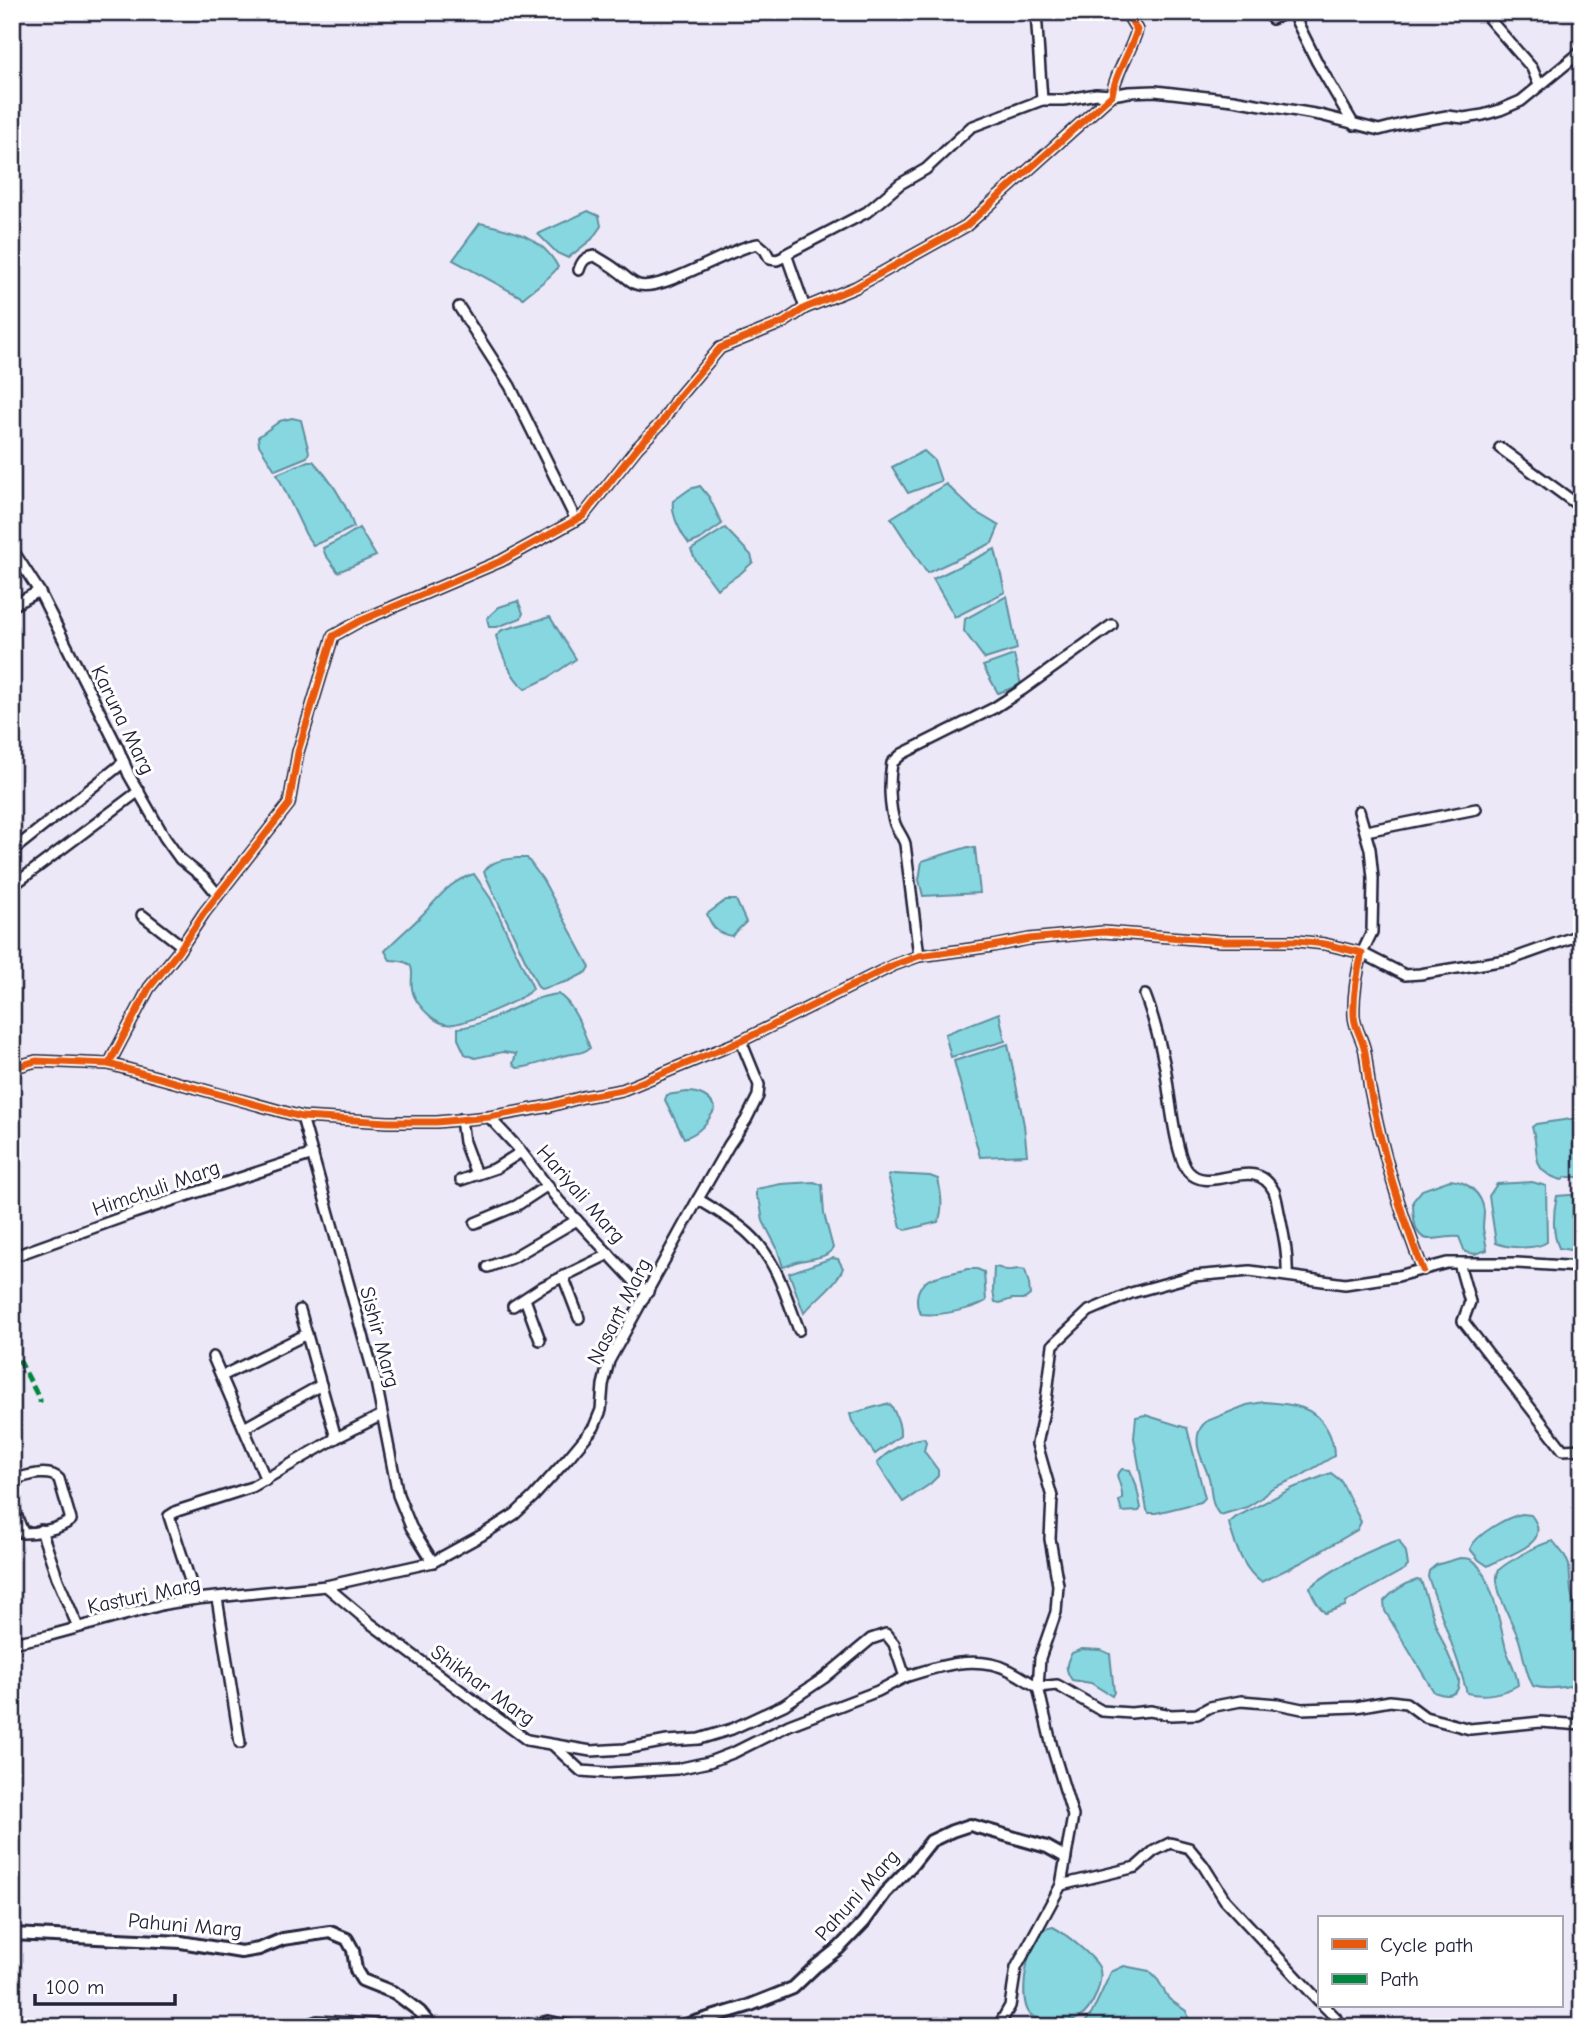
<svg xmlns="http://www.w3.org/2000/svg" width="1594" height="2039" font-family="'Comic Neue',sans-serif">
	<rect width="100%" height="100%" fill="#ece8f7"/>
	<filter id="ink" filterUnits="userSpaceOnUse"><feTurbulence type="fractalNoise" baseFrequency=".0143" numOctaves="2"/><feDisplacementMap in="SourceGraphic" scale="14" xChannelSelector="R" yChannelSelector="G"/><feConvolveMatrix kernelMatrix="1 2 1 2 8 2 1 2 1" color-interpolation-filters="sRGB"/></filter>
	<g filter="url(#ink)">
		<g fill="#87d7e1" stroke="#5f8f9f" stroke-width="2">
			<path d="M588 211 599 216 601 226 592 239 568 258 557 253 538 234Z"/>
			<path d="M480 223C512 230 542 236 558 267 549 280 535 287 523 298L453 260Z"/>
			<path d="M292 418 301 420 309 452 307 457 275 470 259 445 258 437 280 421Z"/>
			<path d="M924 451 934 460 941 481 908 493 892 467Z"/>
			<path d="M308 461H313C330 479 346 503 354 527L324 541 313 545 306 535 277 474Z"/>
			<path d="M946 484 974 511 999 526 992 543 927 573 891 518Z"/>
			<path d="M700 486 709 497 722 524 699 540 689 544C681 534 671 515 673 501L690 489Z"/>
			<path d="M359 528 376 556 338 572 325 554 323 548 343 538Z"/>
			<path d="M725 528 751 555 753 562 741 573 717 589 695 559 691 550Z"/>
			<path d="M995 549 1005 592 955 617 933 579Z"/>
			<path d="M1007 596 1017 649 985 659 964 631 965 619Z"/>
			<path d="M518 601 523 613 521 618 497 627H489L487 618 499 607Z"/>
			<path d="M550 617 576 659 548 678 525 689C510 676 502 655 496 636L502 630Z"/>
			<path d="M1014 655 1021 685 998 693 983 666Z"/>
			<path d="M968 847 975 848 980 893 923 896 919 880 922 861Z"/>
			<path d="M517 858H527L543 880 590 967 587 972 569 981 541 989 538 987 484 872C492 860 503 860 517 858Z"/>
			<path d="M474 874 491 899 533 988C526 999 469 1022 454 1024 445 1026 435 1021 429 1015 423 1010 415 1000 413 993 407 975 424 961 390 960L385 951C396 938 410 928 422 915 439 898 449 881 474 874Z"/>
			<path d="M726 900H736L746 922 732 936C718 934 712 928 707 914Z"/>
			<path d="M558 994C573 1002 584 1032 590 1048 581 1055 572 1053 562 1056 547 1060 534 1067 517 1068L513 1064 516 1054 503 1052 475 1058 465 1054 458 1039V1028C494 1024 522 998 558 994Z"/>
			<path d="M999 1013 1005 1041 951 1057 945 1034Z"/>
			<path d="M1008 1044 1024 1125 1027 1155 980 1157 954 1061Z"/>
			<path d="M687 1092C699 1092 711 1097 715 1109 707 1123 700 1133 684 1138L665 1100 667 1095Z"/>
			<path d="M1571 1119H1582V1177H1566L1562 1180C1528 1171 1541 1154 1532 1127L1536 1124Z"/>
			<path d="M894 1174 930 1176 938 1179C941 1193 944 1209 938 1222L906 1230 901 1227 888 1176Z"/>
			<path d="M1450 1180C1467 1181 1482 1193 1484 1211 1484 1217 1483 1222 1483 1228 1484 1235 1486 1243 1487 1250L1475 1254 1465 1252 1459 1237C1449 1236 1441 1239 1430 1239 1413 1239 1413 1214 1413 1201L1422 1190Z"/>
			<path d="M814 1182 822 1185 824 1214 833 1248C826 1259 812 1258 800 1261 794 1262 788 1266 783 1267L777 1248 763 1221 760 1203 756 1196V1189L781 1184Z"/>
			<path d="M1532 1182 1546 1186 1547 1242C1536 1250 1508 1248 1496 1243L1489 1196 1497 1184Z"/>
			<path d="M1582 1194V1252L1559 1248C1552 1233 1553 1212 1557 1196Z"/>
			<path d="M832 1258 838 1259 843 1268C837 1284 815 1299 804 1313L789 1273Z"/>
			<path d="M994 1267C1001 1267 1002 1270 1007 1270 1014 1271 1018 1267 1025 1270L1029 1284 1030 1295 1025 1299H1012L1000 1303 995 1302 993 1291Z"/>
			<path d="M967 1269H977L984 1272 986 1301C972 1310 937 1316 921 1314 917 1308 917 1305 917 1298 919 1273 949 1276 967 1269Z"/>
			<path d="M1264 1402C1289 1404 1315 1405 1327 1429 1332 1438 1334 1446 1334 1456L1299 1477 1272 1488 1260 1499 1247 1507 1220 1515C1210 1505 1212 1490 1209 1478 1205 1464 1195 1450 1198 1435 1199 1429 1202 1425 1207 1421L1247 1405Z"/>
			<path d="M886 1404 891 1405C896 1414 901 1426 900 1436L875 1454 852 1421 850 1414Z"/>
			<path d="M1145 1415 1187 1428 1205 1498 1201 1502 1156 1513H1149L1147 1510 1134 1438 1136 1417Z"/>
			<path d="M924 1438 926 1442 924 1451 938 1470V1476L930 1484 903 1502 877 1463C887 1451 908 1440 924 1438Z"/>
			<path d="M1122 1469 1130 1470 1136 1484 1141 1508 1139 1511 1122 1512 1119 1501 1122 1499C1123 1489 1119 1484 1117 1475Z"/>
			<path d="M1331 1473 1341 1481 1361 1522 1357 1530 1302 1562 1261 1582C1244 1570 1234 1543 1229 1523L1236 1517 1293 1488Z"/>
			<path d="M1522 1514 1531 1515C1555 1545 1507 1554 1488 1566L1479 1560 1470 1549C1476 1534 1507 1517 1522 1514Z"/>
			<path d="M1399 1540 1406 1552 1408 1566 1405 1569 1346 1602 1345 1606 1325 1613C1319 1607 1312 1596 1310 1587 1334 1568 1370 1549 1399 1540Z"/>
			<path d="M1553 1541 1565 1556 1569 1565 1571 1592 1582 1632V1683C1567 1687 1548 1691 1533 1686 1525 1671 1524 1656 1519 1640 1514 1624 1488 1582 1500 1569 1505 1564 1513 1560 1518 1557 1529 1550 1540 1544 1553 1541Z"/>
			<path d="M1460 1558C1466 1558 1471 1558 1475 1562 1493 1580 1500 1626 1506 1649 1510 1661 1517 1672 1518 1685 1504 1694 1482 1697 1467 1693L1458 1662 1428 1577 1429 1571 1436 1565Z"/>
			<path d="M1417 1580 1421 1581 1435 1623 1459 1680C1460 1697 1447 1697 1434 1692L1385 1611 1384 1601C1393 1591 1404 1584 1417 1580Z"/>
			<path d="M1082 1649 1101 1650 1110 1654 1114 1692 1112 1696 1091 1683 1072 1680C1065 1670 1065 1664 1072 1653Z"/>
			<path d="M1053 1927C1063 1932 1098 1959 1100 1970 1103 1983 1092 2010 1080 2017 1073 2022 1064 2022 1055 2022 1047 2022 1036 2021 1030 2014 1018 2001 1027 1946 1039 1933 1043 1929 1048 1928 1053 1927Z"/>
			<path d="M1124 1966 1149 1971 1158 1980 1169 1999 1186 2011 1190 2020 1188 2025 1184 2027H1085L1084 2024 1092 2013 1111 1972Z"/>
		</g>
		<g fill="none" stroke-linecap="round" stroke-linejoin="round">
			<g stroke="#22223b" stroke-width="14">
				<g id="minor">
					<path d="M1036 12 1042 100"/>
					<path d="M1292 12 1317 62 1354 125"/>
					<path d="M1483 12 1532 68 1539 85"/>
					<path d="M1272 19 1288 12"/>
					<path d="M579 270C582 261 585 257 595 256 603 261 611 265 618 271 624 275 629 281 636 284 659 295 728 248 758 244L765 250 770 259 777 260 786 256"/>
					<path d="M459 307 510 386 576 520"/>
					<path d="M805 308 786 254 867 212 900 184 926 169 971 127 1042 100H1064L1096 94 1112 95 1129 92 1155 91 1233 100 1320 115 1379 130 1402 124 1447 116 1464 118 1483 115 1500 110 1521 101 1582 51"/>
					<path d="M1500 448 1582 508"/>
					<path d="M12 549 39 591 118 748 129 775 165 838 180 859 205 879 218 895"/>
					<path d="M12 606 39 591"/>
					<path d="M1359 811 1370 849 1373 878 1372 932 1362 953 1405 975 1420 974 1512 959 1582 934"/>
					<path d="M1366 831 1476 809"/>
					<path d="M12 851 124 762"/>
					<path d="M19 881 139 791"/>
					<path d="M142 915 182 946"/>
					<path d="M919 956 905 844C903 837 898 832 895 824 889 807 889 781 892 763L902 754 994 708 1022 690 1112 625"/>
					<path d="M1145 995C1154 1018 1160 1043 1165 1067 1169 1089 1175 1156 1188 1171 1210 1197 1254 1152 1274 1191 1277 1199 1278 1209 1280 1217 1284 1237 1288 1255 1287 1275"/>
					<path d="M109 1064 149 988 178 952 204 913 289 804 298 752 333 636 360 621 501 561 583 516 637 448 662 422 676 400 720 348 784 322 805 308 856 287 966 226 1112 95C1115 73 1131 52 1137 30L1126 12"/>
					<path d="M12 1068 36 1061 109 1064 302 1117 388 1122H437L489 1117 550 1106 583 1097 622 1090 637 1084 741 1041 894 965 919 956 993 946 1029 939 1103 932 1221 941H1297L1325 944 1362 953C1357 973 1353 995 1354 1016 1355 1030 1363 1039 1365 1052 1367 1064 1368 1077 1370 1089 1382 1151 1400 1212 1423 1270"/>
					<path d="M302 1117 376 1382 398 1495 411 1527 433 1562"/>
					<path d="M489 1117 519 1149 559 1201 635 1282 648 1292"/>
					<path d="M461 1119 464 1142 476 1174"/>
					<path d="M461 1180 496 1168 521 1152"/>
					<path d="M698 1199C715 1210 734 1220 748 1233 776 1258 786 1297 799 1330"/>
					<path d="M475 1223 516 1206 548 1185"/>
					<path d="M12 1257 134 1213 313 1154"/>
					<path d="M1459 1263 1470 1302 1463 1321 1563 1450 1582 1449"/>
					<path d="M488 1267 512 1258 577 1220"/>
					<path d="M563 1276 579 1318"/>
					<path d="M525 1299 540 1340"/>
					<path d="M513 1306 542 1287 609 1254"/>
					<path d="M300 1310 336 1438"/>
					<path d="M213 1357 266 1480"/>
					<path d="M222 1376 307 1334"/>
					<path d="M244 1428 321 1385"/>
					<path d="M12 1480C26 1476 49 1468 59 1479L71 1520C60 1529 37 1533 23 1533L12 1503"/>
					<path d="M41 1530 58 1580 78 1627"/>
					<path d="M326 1586 370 1623 527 1740 591 1751 625 1749 667 1741 699 1739 732 1729 784 1705 824 1678 871 1639 886 1634 894 1644 905 1677C939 1666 975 1654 1009 1670 1019 1675 1029 1682 1038 1687"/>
					<path d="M217 1598 240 1743"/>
					<path d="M196 1599 169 1516 177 1511 252 1487 336 1438 382 1415"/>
					<path d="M12 1643 47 1636 165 1604 196 1599 326 1586 433 1562 482 1535 515 1514 533 1497 569 1457 594 1427 601 1410 603 1385 609 1361 698 1199 729 1145 746 1120 758 1096 759 1085 741 1041"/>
					<path d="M1038 1687 1057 1685 1102 1711 1131 1713 1150 1711 1171 1715 1197 1714 1210 1707 1241 1701 1278 1704 1302 1709 1356 1707 1390 1701 1406 1703 1425 1717 1470 1729 1541 1722 1582 1725"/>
					<path d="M553 1745 581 1771 609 1773 677 1769 709 1762 735 1752 789 1725 878 1691 905 1677"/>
					<path d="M1061 1885 1136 1867 1154 1851 1170 1843 1189 1848 1203 1865 1225 1900 1319 2001"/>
					<path d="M1324 2006 1336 2018"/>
					<path d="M301 2027 317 2021 426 2027"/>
					<path d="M998 2027 1010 2006 1016 1968 1061 1885 1073 1816 1052 1747 1038 1687 1040 1658 1056 1612 1058 1585 1050 1539 1052 1497 1037 1444 1046 1401 1053 1345 1089 1311 1131 1293 1193 1276 1250 1271 1345 1284 1398 1276 1447 1263H1517L1582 1267"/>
				</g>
			</g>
			<g stroke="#22223b" stroke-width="16">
				<g id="tertiary">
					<path d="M12 1934 181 1942 241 1952 259 1949 283 1939 330 1932 347 1939 353 1950 356 1970 362 1980 395 1993 420 2012 432 2027"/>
					<path d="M529 2027 548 2022 572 2027"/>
					<path d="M679 2027 748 2006 793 1988 816 1966 839 1948 864 1922 885 1893 912 1865 931 1841 952 1831 970 1825 1047 1847 1065 1857"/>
				</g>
			</g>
			<use href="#minor" stroke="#fff" stroke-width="9"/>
			<use href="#tertiary" stroke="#fff" stroke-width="10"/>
			<path stroke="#00873e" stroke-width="5" stroke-dasharray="10 5" stroke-linecap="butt" d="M12 1346 40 1400V1403"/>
			<g stroke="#fff" stroke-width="11">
				<g id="cycleway">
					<path d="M109 1064 149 988 178 952 204 913 289 804 298 752 333 636 360 621 501 561 583 516 637 448 662 422 676 400 720 348 784 322 805 308 856 287 966 226 1112 95C1115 73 1131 52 1137 30L1126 12"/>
					<path d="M12 1068 36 1061 109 1064 302 1117 388 1122H437L489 1117 550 1106 583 1097 622 1090 637 1084 741 1041 894 965 919 956 993 946 1029 939 1103 932 1221 941H1297L1325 944 1362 953C1357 973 1353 995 1354 1016 1355 1030 1363 1039 1365 1052 1367 1064 1368 1077 1370 1089 1382 1151 1400 1212 1423 1270"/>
				</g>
			</g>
			<use href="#cycleway" stroke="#e8590c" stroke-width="7"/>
		</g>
	</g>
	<g text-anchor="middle" stroke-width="6" stroke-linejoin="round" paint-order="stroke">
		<g font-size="21" fill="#22223b" stroke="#fff">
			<text transform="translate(123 720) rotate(64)" y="7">Karuna Marg</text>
			<text transform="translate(156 1188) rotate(-19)" y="7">Himchuli Marg</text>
			<text transform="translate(581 1194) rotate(49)" y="7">Hariyali Marg</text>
			<text transform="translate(619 1311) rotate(-63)" y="7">Nasant Marg</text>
			<text transform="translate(380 1337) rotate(75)" y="7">Sishir Marg</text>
			<text transform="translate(144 1595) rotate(-12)" y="7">Kasturi Marg</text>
			<text transform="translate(483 1685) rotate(36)" y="7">Shikhar Marg</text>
			<text transform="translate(857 1895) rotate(-48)" y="7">Pahuni Marg</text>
			<text transform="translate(185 1925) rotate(5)" y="7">Pahuni Marg</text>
		</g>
	</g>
	<rect width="1594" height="2039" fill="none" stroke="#fff" stroke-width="42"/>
	<rect x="21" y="21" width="1552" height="1997" fill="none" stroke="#22223b" stroke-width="2.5" filter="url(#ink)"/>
	<rect x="1318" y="1916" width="245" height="91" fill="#ffffff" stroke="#a7a7b1" stroke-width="2"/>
	<rect x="1332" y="1939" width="35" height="10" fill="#e8590c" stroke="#a7a7b1" stroke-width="2"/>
	<text x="1380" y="1952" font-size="21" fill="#22223b">Cycle path</text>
	<rect x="1332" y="1974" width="35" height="10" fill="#00873e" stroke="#a7a7b1" stroke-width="2"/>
	<text x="1380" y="1986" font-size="21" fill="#22223b">Path</text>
	<path d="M35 1994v10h140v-10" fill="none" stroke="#22223b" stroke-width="3.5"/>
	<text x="46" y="1994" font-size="21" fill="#22223b" stroke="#ffffff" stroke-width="5" paint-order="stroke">100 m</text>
</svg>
